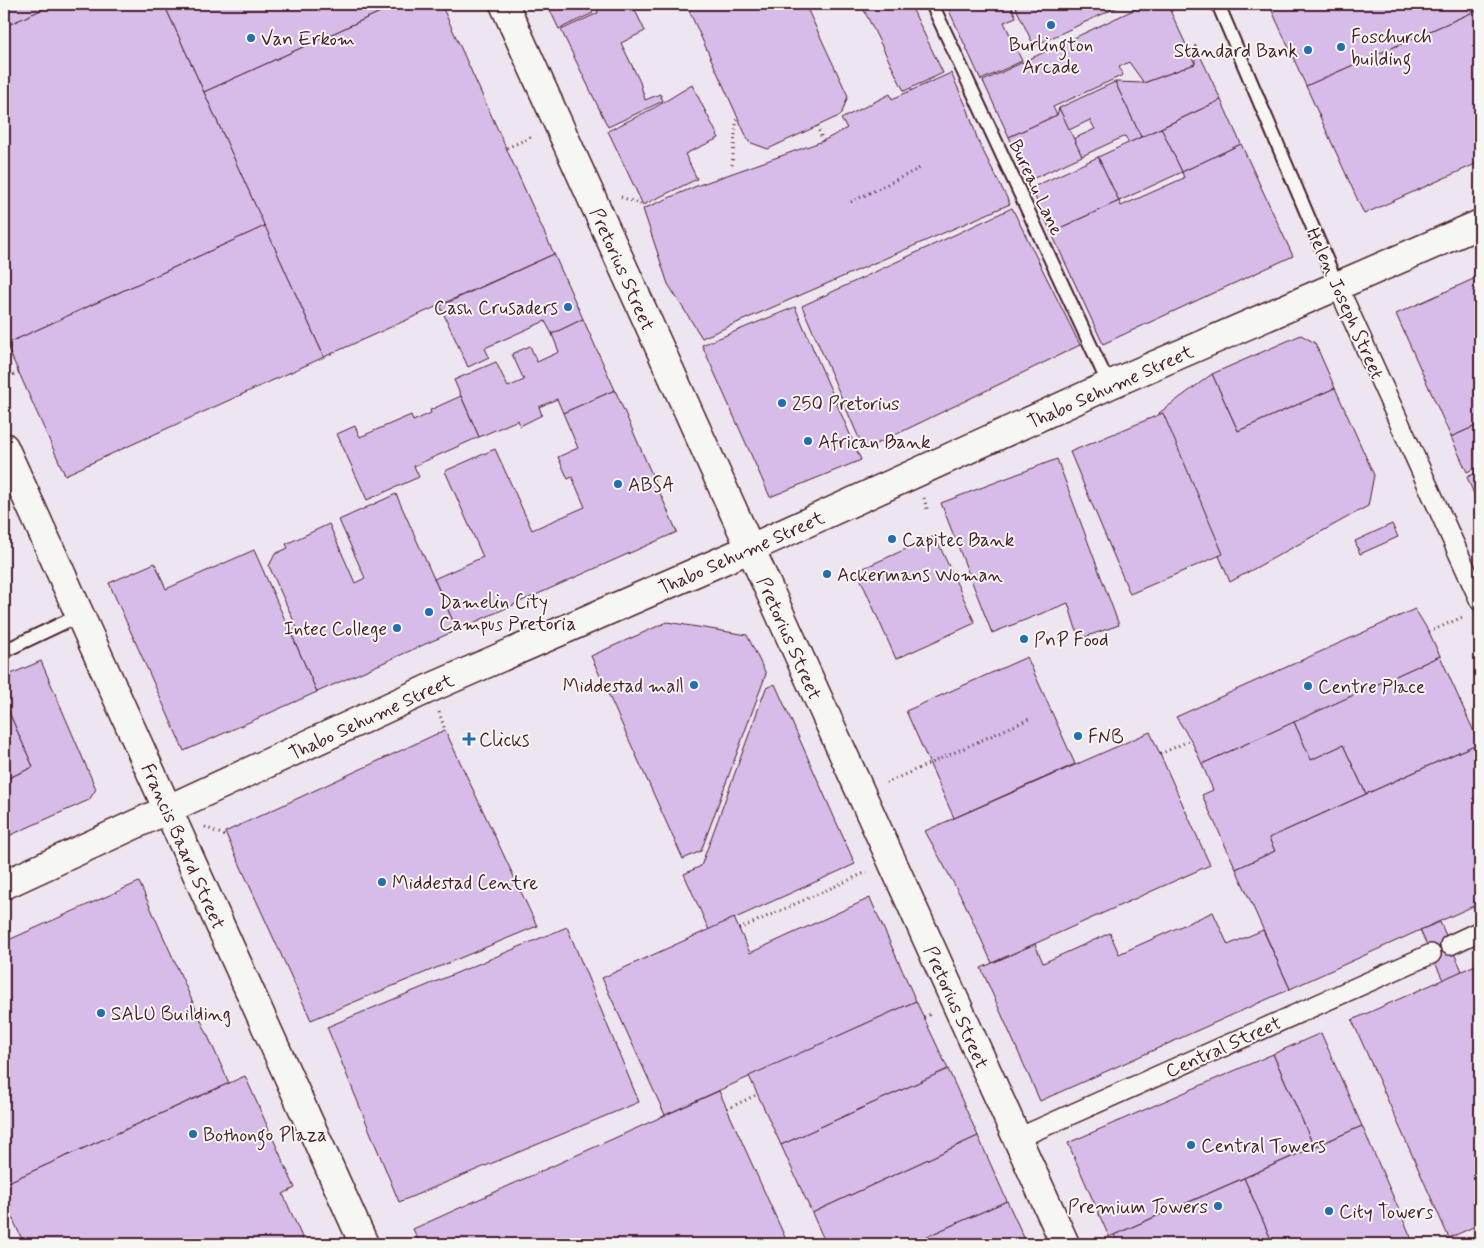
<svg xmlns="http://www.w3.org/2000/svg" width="1484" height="1248" font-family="Mynerve,sans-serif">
	<rect width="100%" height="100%" fill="#ede5f0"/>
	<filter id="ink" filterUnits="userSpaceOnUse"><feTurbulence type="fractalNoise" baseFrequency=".02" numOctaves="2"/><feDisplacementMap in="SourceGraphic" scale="10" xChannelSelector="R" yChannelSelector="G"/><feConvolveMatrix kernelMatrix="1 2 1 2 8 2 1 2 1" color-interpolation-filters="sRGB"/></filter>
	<g filter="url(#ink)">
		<g fill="#d7bcea" stroke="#4a1f2b">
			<path d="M4 4H54L4 27Z"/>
			<path d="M54 4H164L265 226 6 344 4 339V27Z"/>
			<path d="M164 4H398L204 92Z"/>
			<path d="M398 4H441L554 254 324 357 204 92Z"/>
			<path d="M547 4H606L592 10 593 13 559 29Z"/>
			<path d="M610 4H632L645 31 621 43 640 82 645 100 660 94 663 101 608 127 561 30 598 13 597 10Z"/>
			<path d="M686 4H805L848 96 841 115 768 149 749 142Z"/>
			<path d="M861 4H910L943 73 904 91Z"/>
			<path d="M946 4H1010L1016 17 1004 22 1022 61 981 80Z"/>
			<path d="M1014 4H1124L1034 46Z"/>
			<path d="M1146 4H1167L1195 64 1144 83 1129 62 1119 67 1123 75 1053 107 1057 115 1009 137 983 81Z"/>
			<path d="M1269 4H1480V9L1306 86Z"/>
			<path d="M1480 9V162L1364 214 1306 86Z"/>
			<path d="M1195 45 1221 100 1141 137 1115 82 1144 83 1195 64Z"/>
			<path d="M951 73 968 110 978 141 1010 204 702 338 668 284 643 209 699 185 823 141 847 128 841 119 890 94 892 99Z"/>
			<path d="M1115 82 1141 137 1129 143 1125 136 1082 156 1073 139 1095 129 1090 120 1069 130 1059 108Z"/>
			<path d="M692 85 719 138 685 154 697 179 643 205 608 131 654 108Z"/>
			<path d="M1221 100 1241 144 1182 172 1161 128Z"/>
			<path d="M1059 108 1082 156 1028 181 1009 137 1057 115Z"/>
			<path d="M1161 128 1182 172 1119 201 1098 157Z"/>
			<path d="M1241 144 1293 256 1103 344 1051 232 1119 201 1121 206 1184 178 1182 172Z"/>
			<path d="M1098 157 1119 201 1051 232 1031 188Z"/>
			<path d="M1012 208 1080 345 864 450 802 306Z"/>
			<path d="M265 226 324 357 65 475 6 344Z"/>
			<path d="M554 254 583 319 552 334 545 321 485 348 489 357 468 367 440 306Z"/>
			<path d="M1480 276V424L1451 437 1396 314Z"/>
			<path d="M795 307 861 460 770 497 702 345Z"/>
			<path d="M583 319 615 390 563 413 557 399 539 407 542 415 520 426 518 420 479 437 454 380 496 362 508 387 524 380 512 354 530 346 537 362 559 352 552 334Z"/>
			<path d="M1301 335 1315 343 1335 388 1238 431 1212 374Z"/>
			<path d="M1212 374 1238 431 1335 388 1374 475 1368 506 1230 582 1159 413Z"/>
			<path d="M615 390 677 532 457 630 434 579 483 557 445 471 495 449 532 530 585 507 572 477 568 479 558 457 578 448 563 413Z"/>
			<path d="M461 396 479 437 414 466 419 477 367 500 337 434 355 426 360 437 411 415 413 421 431 413 430 410Z"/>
			<path d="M1163 413 1223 554 1130 594 1070 452Z"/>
			<path d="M1480 424V466L1467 472 1451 437Z"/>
			<path d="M1057 459 1119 625 1079 639 1068 603 992 633 941 503Z"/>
			<path d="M1480 471V509L1467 477Z"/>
			<path d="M396 494 457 630 317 692 290 631 297 628 269 566 275 554 288 548 286 544 329 524 355 583 365 578 339 520Z"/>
			<path d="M1392 524 1398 537 1360 554 1355 541Z"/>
			<path d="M935 536 975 623 896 659 857 571Z"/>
			<path d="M254 550 317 692 184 751 109 583 155 563 166 589Z"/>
			<path d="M1415 609 1429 632 1440 656 1202 764 1191 740 1176 717Z"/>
			<path d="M667 622 747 635 766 674 701 851 683 859 591 656Z"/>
			<path d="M1440 656 1479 743 1366 794 1343 745 1311 760 1294 722Z"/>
			<path d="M1027 657 1075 764 954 818 906 711Z"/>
			<path d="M41 661 96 789 89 800 4 838V780L33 767 4 701V677Z"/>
			<path d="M775 684 855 864 709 930 684 874 701 866 766 688Z"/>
			<path d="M4 701 33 767 4 780Z"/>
			<path d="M1294 722 1311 760 1343 745 1366 794 1269 838 1275 851 1236 869 1202 795 1213 790 1202 764Z"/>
			<path d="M445 730 537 926 311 1020 225 832Z"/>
			<path d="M1150 732 1210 865 992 963 965 904 925 831Z"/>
			<path d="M1479 743 1480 903 1290 989 1236 869 1275 851 1269 838Z"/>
			<path d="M139 882 229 1083 4 1184V942Z"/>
			<path d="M870 898 916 1001 665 1115 602 978 734 918 750 953Z"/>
			<path d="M1213 912 1228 945 1263 930 1290 989 1040 1101 981 968 1035 944 1043 963 1110 933 1119 954Z"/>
			<path d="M1440 922 1462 971 1443 980 1420 930Z"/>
			<path d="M567 927 639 1102 399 1202 327 1027Z"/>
			<path d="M1480 963V1224L1449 1238 1352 1020Z"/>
			<path d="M916 1001 948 1069 781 1145 749 1076Z"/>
			<path d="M1321 1033 1362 1126 1314 1147 1273 1054Z"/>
			<path d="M1273 1054 1314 1147 1109 1237 1068 1143Z"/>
			<path d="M948 1069 978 1136 812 1213 781 1145Z"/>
			<path d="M245 1076 295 1188 283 1194 305 1244H24L4 1199V1184Z"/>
			<path d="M719 1091 788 1244H420L413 1229Z"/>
			<path d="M1362 1126 1414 1244H1273L1244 1178Z"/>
			<path d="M978 1136 1007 1201 910 1244H826L812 1213Z"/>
			<path d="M1244 1178 1273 1244H1118L1114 1235Z"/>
			<path d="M1007 1201 1027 1244H910Z"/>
		</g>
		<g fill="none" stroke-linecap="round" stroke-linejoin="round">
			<g stroke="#4a1f2b" stroke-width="16">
				<g id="service">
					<path d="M932 4 1109 385"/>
					<path d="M1218 4 1338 287"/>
					<path d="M4 651 80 615"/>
				</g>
			</g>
			<g stroke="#4a1f2b" stroke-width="22">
				<g id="pedestrian">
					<path d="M1338 287 1480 601"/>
					<path d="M1450 945 1480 931"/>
					<path d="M1016 1139 1431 954"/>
				</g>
			</g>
			<g stroke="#4a1f2b" stroke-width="31">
				<g id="tertiary">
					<path d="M504 4 1065 1244"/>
					<path d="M4 447 364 1244"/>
				</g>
			</g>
			<g stroke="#4a1f2b" stroke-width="31">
				<path id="secondary" d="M4 885 428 689 749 549 1109 385 1480 224"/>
			</g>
			<g stroke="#4a1f2b" stroke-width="3" stroke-dasharray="1 4" stroke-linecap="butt">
				<path d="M1171 11 1183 4"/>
				<path d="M817 126 823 141"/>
				<path d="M507 148 533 136"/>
				<path d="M732 165 737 115"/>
				<path d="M621 197 643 205"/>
				<path d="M851 202 922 167"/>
				<path d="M4 379 19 372"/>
				<path d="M924 498 927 509"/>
				<path d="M1429 632 1465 616"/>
				<path d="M439 712 445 730"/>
				<path d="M1160 754 1191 740"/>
				<path d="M886 783 1029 719"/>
				<path d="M205 827 228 837"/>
				<path d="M739 929 867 872"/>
				<path d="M924 1017 933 1013"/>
				<path d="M727 1109 758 1094"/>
			</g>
			<use href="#service" stroke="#f6f6f2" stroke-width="12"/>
			<use href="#pedestrian" stroke="#f6f6f2" stroke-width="19"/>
			<use href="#tertiary" stroke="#f6f6f2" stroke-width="28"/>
			<use href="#secondary" stroke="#f6f6f2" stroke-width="28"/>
		</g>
	</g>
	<g fill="#1f6fb2" stroke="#f6f6f2" stroke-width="2">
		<circle cx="1051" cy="25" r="5"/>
		<circle cx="251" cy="38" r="5"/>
		<circle cx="1341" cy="47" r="5"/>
		<circle cx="1308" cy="50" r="5"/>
		<circle cx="568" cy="307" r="5"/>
		<circle cx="782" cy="403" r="5"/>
		<circle cx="808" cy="441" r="5"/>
		<circle cx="618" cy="484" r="5"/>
		<circle cx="892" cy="539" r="5"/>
		<circle cx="827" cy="574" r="5"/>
		<circle cx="429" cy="612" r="5"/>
		<circle cx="397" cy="628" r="5"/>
		<circle cx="1024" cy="639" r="5"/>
		<circle cx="694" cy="685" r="5"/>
		<circle cx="1308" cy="686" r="5"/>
		<circle cx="1078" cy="736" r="5"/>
		<path d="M466.5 731.5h5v5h5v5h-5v5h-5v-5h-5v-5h5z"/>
		<circle cx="382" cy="882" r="5"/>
		<circle cx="101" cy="1013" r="5"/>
		<circle cx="193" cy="1134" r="5"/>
		<circle cx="1191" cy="1145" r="5"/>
		<circle cx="1218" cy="1206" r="5"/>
		<circle cx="1329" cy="1211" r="5"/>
	</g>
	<g text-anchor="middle" stroke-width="4" stroke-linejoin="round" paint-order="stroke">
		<g font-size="19" fill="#4a1f2b" stroke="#f6f6f2" text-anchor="start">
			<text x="1351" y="43">Foschurch<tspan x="1351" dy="22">building</tspan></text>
			<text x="261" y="45">Van Erkom</text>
			<text x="1051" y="51" text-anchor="middle">Burlington<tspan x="1051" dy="22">Arcade</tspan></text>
			<text x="1298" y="57" text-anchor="end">Standard Bank</text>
			<text x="558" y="314" text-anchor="end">Cash Crusaders</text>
			<text x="792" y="410">250 Pretorius</text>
			<text x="818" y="448">African Bank</text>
			<text x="628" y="491">ABSA</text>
			<text x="902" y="546">Capitec Bank</text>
			<text x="837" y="581">Ackermans Woman</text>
			<text x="439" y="608">Damelin City<tspan x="439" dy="22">Campus Pretoria</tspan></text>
			<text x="387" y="635" text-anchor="end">Intec College</text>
			<text x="1034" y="646">PnP Food</text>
			<text x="684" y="692" text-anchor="end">Middestad mall</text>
			<text x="1318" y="693">Centre Place</text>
			<text x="1088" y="743">FNB</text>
			<text x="479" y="746">Clicks</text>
			<text x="392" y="889">Middestad Centre</text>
			<text x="111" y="1020">SALU Building</text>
			<text x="203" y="1141">Bothongo Plaza</text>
			<text x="1201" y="1152">Central Towers</text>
			<text x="1208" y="1213" text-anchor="end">Premium Towers</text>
			<text x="1339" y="1218">City Towers</text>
		</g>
		<g font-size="19" fill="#4a1f2b" stroke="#f6f6f2">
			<text transform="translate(1037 187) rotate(65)" y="7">Bureau Lane</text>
			<text transform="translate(623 269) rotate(66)" y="7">Pretorius Street</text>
			<text transform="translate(1346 303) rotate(66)" y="7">Helen Joseph Street</text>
			<text transform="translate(1110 386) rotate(-24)" y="7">Thabo Sehume Street</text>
			<text transform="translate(741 552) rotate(-24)" y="7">Thabo Sehume Street</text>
			<text transform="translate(790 638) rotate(66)" y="7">Pretorius Street</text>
			<text transform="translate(371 716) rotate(-25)" y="7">Thabo Sehume Street</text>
			<text transform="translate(184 846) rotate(66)" y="7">Francis Baard Street</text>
			<text transform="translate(957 1007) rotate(66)" y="7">Pretorius Street</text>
			<text transform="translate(1223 1046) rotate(-24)" y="7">Central Street</text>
		</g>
	</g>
	<rect width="1484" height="1248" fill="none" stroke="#f6f6f2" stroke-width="20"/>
	<rect x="10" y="10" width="1464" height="1228" fill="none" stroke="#4a1f2b" stroke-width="2" filter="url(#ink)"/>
</svg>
